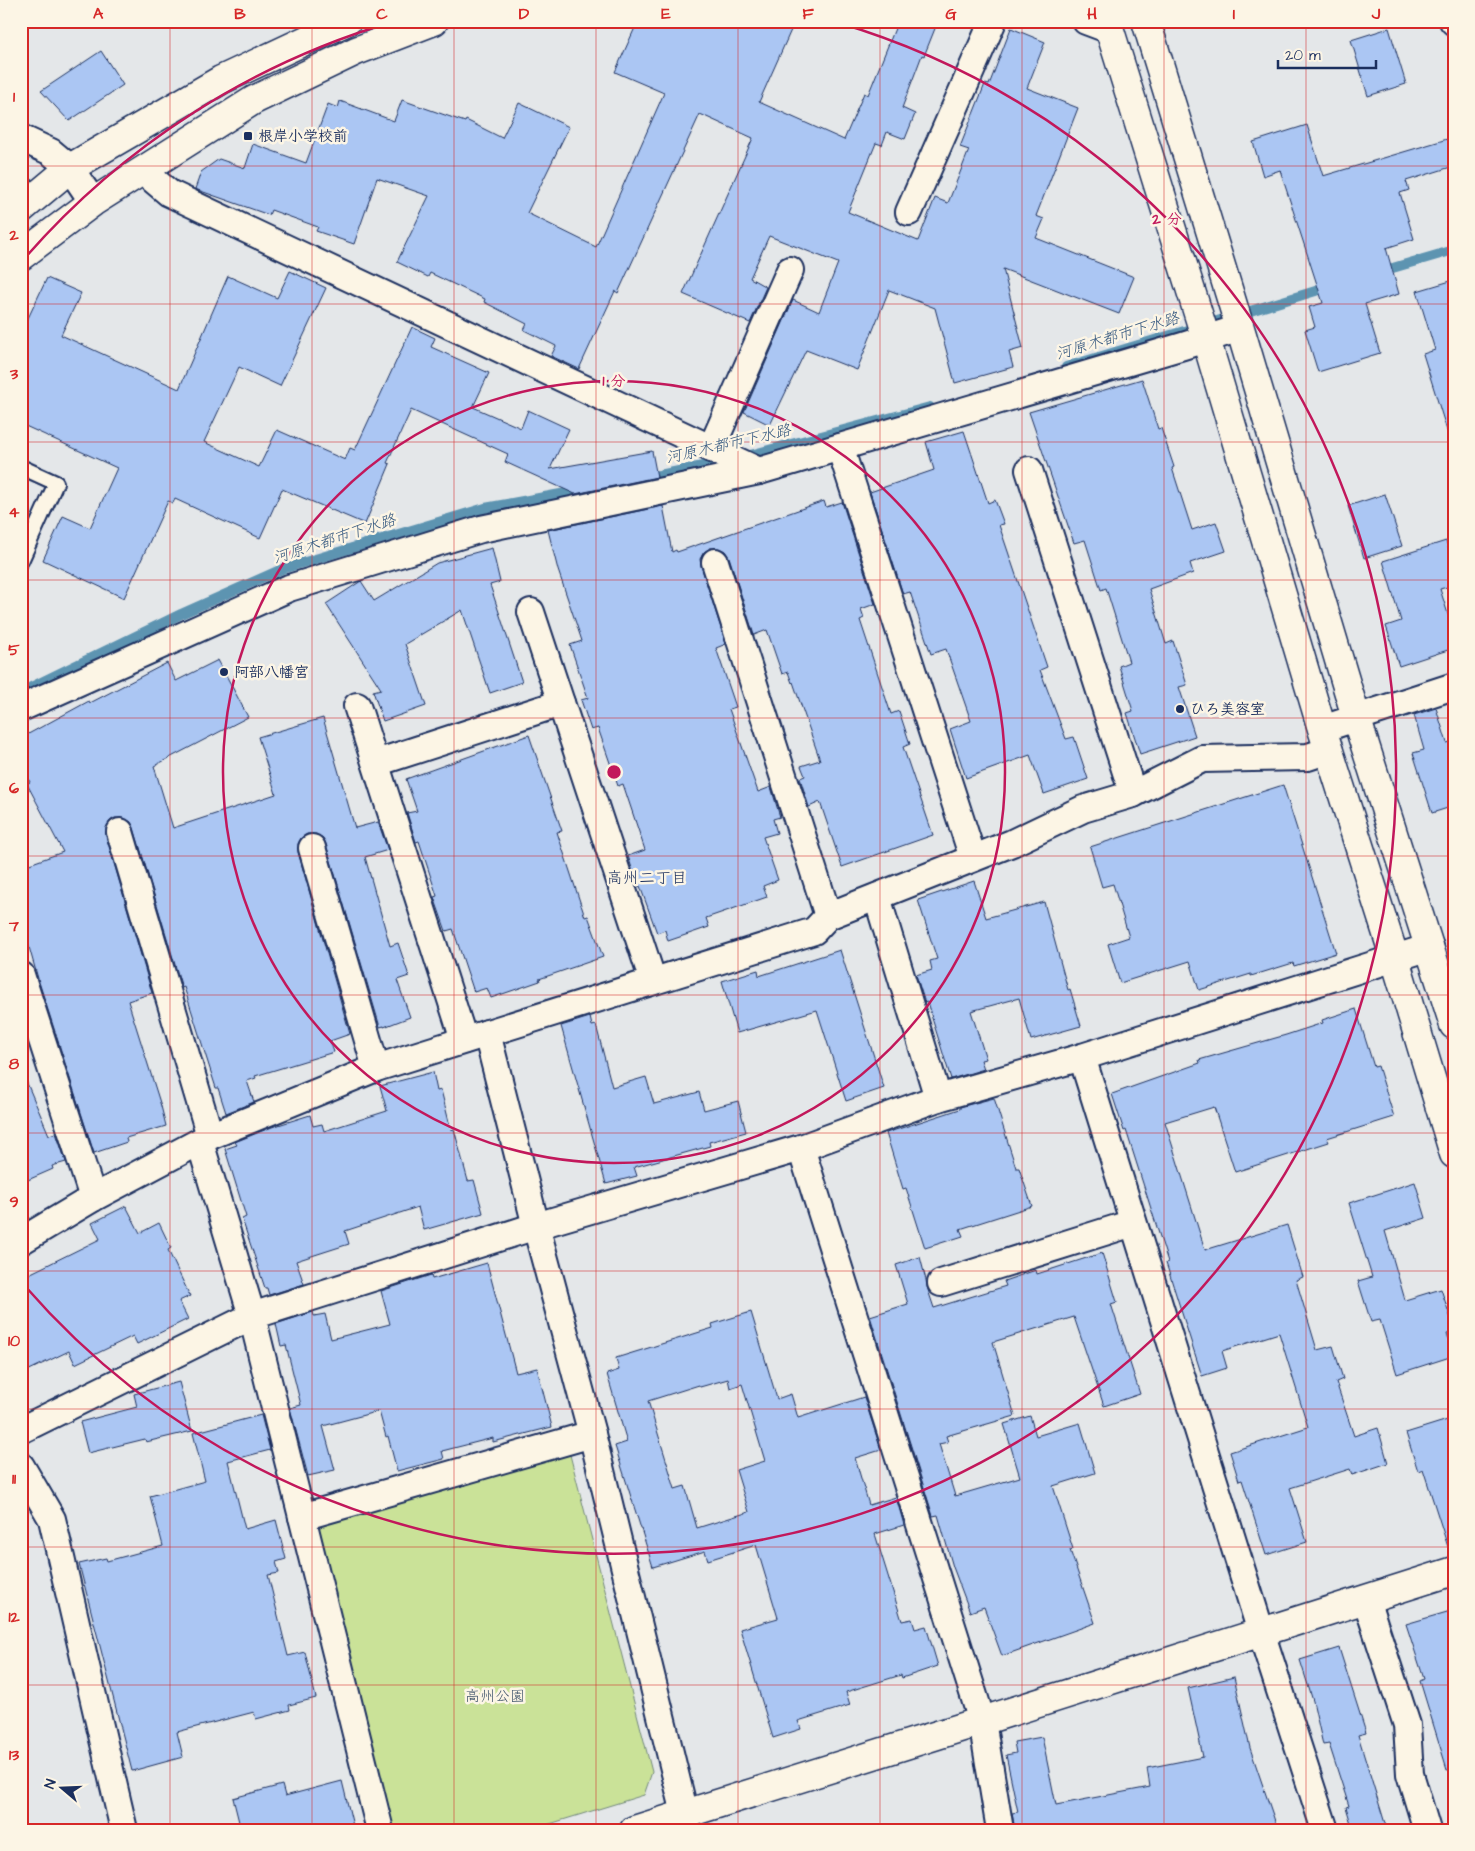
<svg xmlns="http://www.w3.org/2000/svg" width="1475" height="1851" font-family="'Architects Daughter','Klee One',sans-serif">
	<rect width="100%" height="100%" fill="#e4e7e9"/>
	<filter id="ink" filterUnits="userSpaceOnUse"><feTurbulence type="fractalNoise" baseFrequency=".02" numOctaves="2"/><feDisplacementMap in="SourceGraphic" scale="10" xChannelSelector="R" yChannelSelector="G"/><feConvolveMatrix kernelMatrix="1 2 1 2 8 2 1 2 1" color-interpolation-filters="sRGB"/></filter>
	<g filter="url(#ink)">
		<path fill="#cae298" stroke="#72887b" d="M569 1451 652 1772 644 1795 530 1830H391L315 1527Z"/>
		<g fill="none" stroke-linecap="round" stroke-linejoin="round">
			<g stroke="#5d94b1" stroke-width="10">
				<path d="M1379 272 1454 250"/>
				<path d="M1066 367 1332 286"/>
				<path d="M743 457 930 407"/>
				<path d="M645 478 727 461"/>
				<path d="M21 692 181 614 282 569 485 508 582 490"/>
			</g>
		</g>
		<g fill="#abc6f3" stroke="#1b2f5e" fill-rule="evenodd">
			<path d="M638 21H795L759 102 844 140 864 93 868 95 898 21H938L924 56 922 55 902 108 915 114 905 139 887 132 882 145 876 143 848 212 918 241 935 198 948 203 969 150 960 147 985 84 989 85 1011 28 1045 42 1027 88 1078 108 1036 216 1044 219 1036 238 1134 277 1119 314 1003 269 1023 348 1009 352 1013 367 955 383 935 308 889 290 857 370 806 350 770 425 744 412 793 300 819 312 838 263 769 236 750 278 766 287 750 323 683 294 753 138 700 114 618 293 615 291 579 369 551 356 556 346 524 330 527 324 484 302 485 299 430 273 428 277 397 262 429 196 377 178 354 244 316 231 318 227 271 210 269 215 195 189 201 172 219 159 245 168 253 144 306 163 328 104 338 108 340 101 394 121 402 100 465 122 466 120 502 138 519 103 569 127 527 213 596 247 664 93 615 72Z"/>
			<path d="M1389 28 1406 84 1368 96 1351 40Z"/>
			<path d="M101 51 123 85 69 121 41 91Z"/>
			<path d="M1307 125 1323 176 1454 137V166L1406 181 1409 190 1400 193 1414 239 1386 248 1399 294 1365 304 1380 353 1318 372 1305 330 1315 327 1309 307 1323 303 1280 170 1263 176 1253 142Z"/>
			<path d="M290 271 326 288 280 386 239 367 204 442 259 467 277 430 345 460 350 448 355 450 412 327 435 338 431 347 489 373 473 407 521 428 528 410 569 429 550 469 652 451 657 477 575 494 505 462 508 454 411 410 387 463 390 464 365 524 282 489 260 538 175 499 173 503 168 501 124 598 43 560 63 516 90 528 117 468 21 424V333L47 278 81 293 61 335 179 389 228 276 277 298Z"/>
			<path d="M1454 280V434H1448L1423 354 1435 350 1417 291Z"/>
			<path d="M1142 379 1158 429 1161 428 1174 467 1172 468 1192 530 1216 522 1226 551 1190 563 1193 573 1149 589 1166 644 1173 641 1187 685 1179 687 1195 736 1140 754 1127 713 1133 711 1119 666 1129 662 1106 588 1101 590 1085 540 1074 543 1029 412Z"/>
			<path d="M964 431 988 503 995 500 1004 524 999 525 1047 667 1040 670 1066 739 1074 737 1088 779 1044 794 1030 755 966 778 950 729 971 721 946 649 931 654 910 592 903 594 870 492 934 470 926 442Z"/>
			<path d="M1385 494 1402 546 1364 558 1348 506Z"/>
			<path d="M824 501 826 507 842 502 875 604 861 609 864 618 860 620 891 714 899 711 910 744 903 747 933 835 842 867 820 802 809 807 800 778 805 776 801 766 820 760 793 682 792 683 788 672 782 674 767 630 754 635 729 557 725 551 719 548H710L704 552 700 559 701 566 726 644 716 648 736 707 729 709 758 792 771 787 780 817 773 819 777 833 763 837 778 880 763 886 767 897 706 918 709 927 668 941 665 930 657 933 640 886 638 887 628 856 645 850 623 784 618 786 598 728 591 730 581 700 588 698 570 645 582 641 558 570 548 530 663 506 672 552 676 550 677 552Z"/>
			<path d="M1446 541 1454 566V585L1440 589 1454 633V648L1399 666 1386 626 1401 621 1383 561Z"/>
			<path d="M492 548 500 582 490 585 522 682 490 693 462 610 405 644 426 706 383 721 373 691 381 689 326 604 361 581 374 601 437 563Z"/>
			<path d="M218 660 248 717 154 766 173 828 276 794 258 737 323 718 355 828 378 822 388 850 365 857 390 946 398 943 409 976 397 980 410 1017 384 1027V1026L380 1027 326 844 323 838 316 834H307L301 838 298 844V852L350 1034 330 1041 334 1052 255 1076 256 1078 247 1081 254 1102 226 1113 218 1088H216L184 987 182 988 134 828 131 822 124 818H115L110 821 106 828V836L152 993 128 1001 161 1106 166 1126 126 1138 127 1142 94 1153 39 982 21 919V867L63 852 27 784 30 782 21 765V738L89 701 90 703 167 663 176 681Z"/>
			<path d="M1436 708 1447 743 1454 741V806L1432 813 1413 753 1424 750 1414 715Z"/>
			<path d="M529 735 562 831 557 832 585 917 588 916 603 957 539 979 540 981 491 998 487 988 474 992 453 929 446 931 434 897 437 896 419 841 416 842 407 813 417 811 406 779Z"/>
			<path d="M1283 785 1336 953 1294 966 1293 963 1251 976V974L1199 990 1190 961 1120 983 1108 944 1129 937 1113 884 1102 887 1090 847Z"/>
			<path d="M974 881 986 918 1044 902 1068 990 1070 989 1081 1026 1031 1040 1019 998 971 1011 986 1059 981 1060 984 1069 951 1079 927 1002 925 1003 916 975 932 970 930 961 937 959 918 900Z"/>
			<path d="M840 950 884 1088 846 1101 817 1010 737 1033 722 981 758 970 759 976Z"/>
			<path d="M1356 1009 1374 1067 1378 1066 1394 1117 1327 1138 1329 1142 1235 1172 1214 1107 1165 1122 1205 1250 1287 1225 1303 1277 1296 1280 1317 1350 1333 1346 1343 1379 1336 1382 1354 1436 1378 1428 1388 1463 1352 1475 1350 1469 1290 1488 1307 1542 1266 1555 1242 1480 1239 1481 1230 1452 1308 1427 1279 1333 1222 1351 1227 1368 1202 1376 1166 1263 1168 1262 1126 1130 1124 1131 1112 1094 1200 1063 1199 1060 1286 1035 1323 1023 1322 1020Z"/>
			<path d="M590 1017 592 1026 596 1025 612 1087 646 1077 654 1104 699 1092 704 1110 738 1101 746 1132 709 1142 710 1146 634 1167 637 1176 606 1184 561 1026Z"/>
			<path d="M21 1069 49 1135 56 1133 66 1162 52 1166 53 1169 21 1183Z"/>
			<path d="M433 1072 437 1091 441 1090 451 1130 454 1129 468 1181 474 1180 483 1213 424 1230 418 1207 345 1231 349 1244 296 1261 304 1284 269 1295 267 1288H265L242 1219 246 1217 225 1149 237 1145 235 1142 272 1127 310 1115 313 1126 322 1124 324 1131 387 1111 380 1086Z"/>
			<path d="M994 1098 1016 1168H1019L1032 1206 960 1229 963 1236 925 1248 906 1188 903 1189 886 1133 960 1109V1107Z"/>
			<path d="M1415 1182 1426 1218 1385 1231 1405 1300 1441 1289 1454 1328V1332L1447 1334 1453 1356 1397 1374 1380 1320 1371 1322 1358 1281 1372 1277 1349 1203Z"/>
			<path d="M126 1206 140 1233 159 1223 171 1248 168 1250 190 1296 179 1301 188 1319 137 1344 133 1336 75 1364 69 1351 21 1374V1278L100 1239 92 1223Z"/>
			<path d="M1102 1253 1117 1302 1111 1304 1140 1394 1104 1406 1074 1317 993 1342 1015 1416 946 1436 948 1442 939 1444 955 1496 1020 1477 1004 1424 1030 1416 1036 1436 1080 1423 1095 1473 1053 1486 1073 1549 1070 1550 1095 1623 1002 1656 984 1607 970 1612 953 1567 938 1515 933 1516 870 1316 908 1304 896 1265 920 1257 926 1280 927 1287 934 1308 1006 1286 1004 1281 1036 1270 1037 1274Z"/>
			<path d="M487 1263 516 1373 537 1368 552 1427 493 1442V1438L442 1451 444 1459 397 1471 388 1436 386 1437 379 1411 323 1426 335 1470 308 1476 290 1408 301 1405 286 1345 281 1346 276 1324 313 1312 314 1316 325 1314 331 1339 390 1324 381 1291 431 1275 432 1279Z"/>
			<path d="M751 1312 777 1399 791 1394 798 1418 864 1397 881 1450 855 1458 869 1505 896 1497 904 1525 875 1534 902 1621 912 1619 915 1629 926 1626 938 1666 902 1678 901 1675 846 1692 850 1705 798 1721 801 1729 773 1738 740 1629 778 1618 756 1545 708 1560 705 1551 653 1567 615 1446 627 1442 607 1374 619 1370 616 1358 713 1328 712 1324ZM728 1379 730 1388 742 1384 765 1461 736 1470 749 1512 697 1528 685 1486 675 1489 648 1401 699 1385 700 1387Z"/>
			<path d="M179 1382 192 1431 146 1442 145 1439 88 1453 80 1422 137 1407 134 1394Z"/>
			<path d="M261 1415 270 1450 228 1461 245 1529 276 1520 286 1559 276 1562 279 1573 268 1575 288 1656 305 1652 316 1698 289 1705 290 1710 256 1719 254 1712 177 1732 183 1757 132 1771 79 1564 106 1558 107 1561 163 1546 150 1496 205 1481 193 1433Z"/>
			<path d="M1454 1418V1546L1448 1547 1423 1469 1418 1471 1406 1433Z"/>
			<path d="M1454 1610V1768L1447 1769 1420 1681 1424 1679 1406 1624Z"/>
			<path d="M1339 1648 1366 1733 1358 1735 1387 1830H1353L1346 1807 1349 1806 1329 1744 1323 1745 1313 1701 1300 1660Z"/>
			<path d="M1234 1677 1250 1748 1278 1830H1015L1012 1813 1018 1812 1006 1755 1016 1753 1014 1742 1042 1737 1056 1805 1150 1787 1147 1768 1203 1757 1188 1688Z"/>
			<path d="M342 1781 354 1830H241L233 1798 282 1785 285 1796Z"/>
		</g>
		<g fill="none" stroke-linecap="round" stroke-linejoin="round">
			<g stroke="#1b2f5e" stroke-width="18">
				<path id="lane" d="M21 467 56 483 21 561"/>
			</g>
			<g stroke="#1b2f5e" stroke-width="30">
				<g id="street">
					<path d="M1086 21 1110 30"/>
					<path d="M1453 21 1454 22"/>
					<path d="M21 138 51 152 70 168 93 202"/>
					<path d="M143 171 169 193 759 471"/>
					<path d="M909 212 993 21"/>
					<path d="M840 447 973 858"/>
					<path d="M711 449 790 270"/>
					<path d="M1029 470 1133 794"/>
					<path d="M715 562 828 916"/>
					<path d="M531 612 653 981"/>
					<path d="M357 706 464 1040"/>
					<path d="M21 708 289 588 481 529 759 471 1183 346 1240 328"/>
					<path d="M1322 729 1454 686"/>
					<path d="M376 763 561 703"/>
					<path d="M120 832 210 1136"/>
					<path d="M312 848 376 1068"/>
					<path d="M877 897 938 1098"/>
					<path d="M21 975 93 1198"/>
					<path d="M487 1033 536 1226 592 1434 685 1814 686 1830"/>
					<path d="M1082 1057 1261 1632 1325 1830"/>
					<path d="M200 1142 252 1316 380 1830"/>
					<path d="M801 1148 982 1721 1000 1830"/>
					<path d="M21 1241 93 1198 210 1136 376 1068 814 931 828 916 1012 843 1083 809 1133 794 1202 759 1308 757 1329 750"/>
					<path d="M941 1283 1133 1223"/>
					<path d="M21 1430 252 1316 536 1226 801 1148 938 1098 1082 1057 1430 947"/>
					<path d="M21 1466 52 1519 124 1830"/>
					<path d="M302 1517 592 1434"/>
					<path d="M1366 1599 1407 1725 1410 1774 1427 1830"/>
				</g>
			</g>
			<g stroke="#1b2f5e" stroke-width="31">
				<g id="secondary">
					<path d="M1107 21 1206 339 1322 729 1395 959 1454 1154"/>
					<path d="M1146 21 1240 328 1356 717 1454 1025"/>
					<path d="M21 209 70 168 221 80 347 21"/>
					<path d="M21 256 93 202 254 100 356 51 434 21"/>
					<path d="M634 1830 982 1721 1454 1571"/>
				</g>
			</g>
			<use href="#lane" stroke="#fcf5e5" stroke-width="14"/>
			<use href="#street" stroke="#fcf5e5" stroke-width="26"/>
			<use href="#secondary" stroke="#fcf5e5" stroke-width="28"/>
		</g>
	</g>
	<path fill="none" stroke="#d62828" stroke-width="1" stroke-opacity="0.55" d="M170 21V1830M312 21V1830M454 21V1830M596 21V1830M738 21V1830M880 21V1830M1022 21V1830M1164 21V1830M1306 21V1830M21 166H1454M21 304H1454M21 442H1454M21 580H1454M21 718H1454M21 856H1454M21 995H1454M21 1133H1454M21 1271H1454M21 1409H1454M21 1547H1454M21 1685H1454"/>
	<g fill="none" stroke="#c2185b" stroke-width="2.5">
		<circle cx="614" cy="772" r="391"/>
		<path d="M24 259A782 782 0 0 1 392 22M836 22A782 782 0 1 1 24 1285"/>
	</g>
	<g fill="#1b2f5e" stroke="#fcf5e5" stroke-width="2">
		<rect x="243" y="131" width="10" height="10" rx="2.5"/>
		<circle cx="224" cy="672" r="5"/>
		<circle cx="1180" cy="709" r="5"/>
	</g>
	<g text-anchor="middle" stroke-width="5" stroke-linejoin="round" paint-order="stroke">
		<g font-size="15" font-weight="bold" fill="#1b2f5e" stroke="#fcf5e5" text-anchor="start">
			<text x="258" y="141">根岸小学校前</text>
			<text x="234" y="677">阿部八幡宮</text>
			<text x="1190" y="714">ひろ美容室</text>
		</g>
		<g font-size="15" fill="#3e536a" stroke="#fcf5e5">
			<text x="495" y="1701">高州公園</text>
		</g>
		<g font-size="16" font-style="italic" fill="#365980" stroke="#fcf5e5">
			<text transform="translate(1117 335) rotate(-17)" y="6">河原木都市下水路</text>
			<text transform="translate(728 443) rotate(-13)" y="6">河原木都市下水路</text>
			<text transform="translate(334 538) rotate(-18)" y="6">河原木都市下水路</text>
		</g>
		<g font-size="16" fill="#1b2f5e" stroke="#fcf5e5">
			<text x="647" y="883">高州二丁目</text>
		</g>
	</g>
	<circle cx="614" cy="772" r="8" fill="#c2185b" stroke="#fcf5e5" stroke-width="2.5"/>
	<g font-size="15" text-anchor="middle" font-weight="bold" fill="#c2185b" stroke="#fcf5e5" stroke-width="5" stroke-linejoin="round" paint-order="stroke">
		<text x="1167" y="224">2 分</text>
		<text x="614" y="386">1 分</text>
	</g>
	<rect width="1475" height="1851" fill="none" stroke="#fcf5e5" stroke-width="55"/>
	<g transform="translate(62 1788) rotate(289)" stroke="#fcf5e5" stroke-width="4" paint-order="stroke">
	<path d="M0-4L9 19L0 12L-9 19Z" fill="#1b2f5e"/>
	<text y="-8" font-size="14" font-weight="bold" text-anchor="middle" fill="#1b2f5e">N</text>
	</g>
	<path d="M1278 60v8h98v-8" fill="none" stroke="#1b2f5e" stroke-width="2.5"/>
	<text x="1285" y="60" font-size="15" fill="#1b2f5e" stroke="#fcf5e5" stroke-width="4" paint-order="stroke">20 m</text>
	<rect x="28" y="28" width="1420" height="1796" fill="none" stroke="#d62828" stroke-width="2"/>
	<g font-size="16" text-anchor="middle" font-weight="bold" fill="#d62828">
		<text x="98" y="19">A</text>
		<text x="240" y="19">B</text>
		<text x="382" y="19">C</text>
		<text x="524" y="19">D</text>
		<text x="666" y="19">E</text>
		<text x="808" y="19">F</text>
		<text x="951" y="19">G</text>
		<text x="1092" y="19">H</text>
		<text x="1234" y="19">I</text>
		<text x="1376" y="19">J</text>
		<text x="14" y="102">1</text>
		<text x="14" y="240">2</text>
		<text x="14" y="379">3</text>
		<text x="14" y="517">4</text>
		<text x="14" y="655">5</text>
		<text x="14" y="793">6</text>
		<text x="14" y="931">7</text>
		<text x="14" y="1069">8</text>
		<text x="14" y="1207">9</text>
		<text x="14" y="1346">10</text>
		<text x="14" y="1484">11</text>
		<text x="14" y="1622">12</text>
		<text x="14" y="1760">13</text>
	</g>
</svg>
